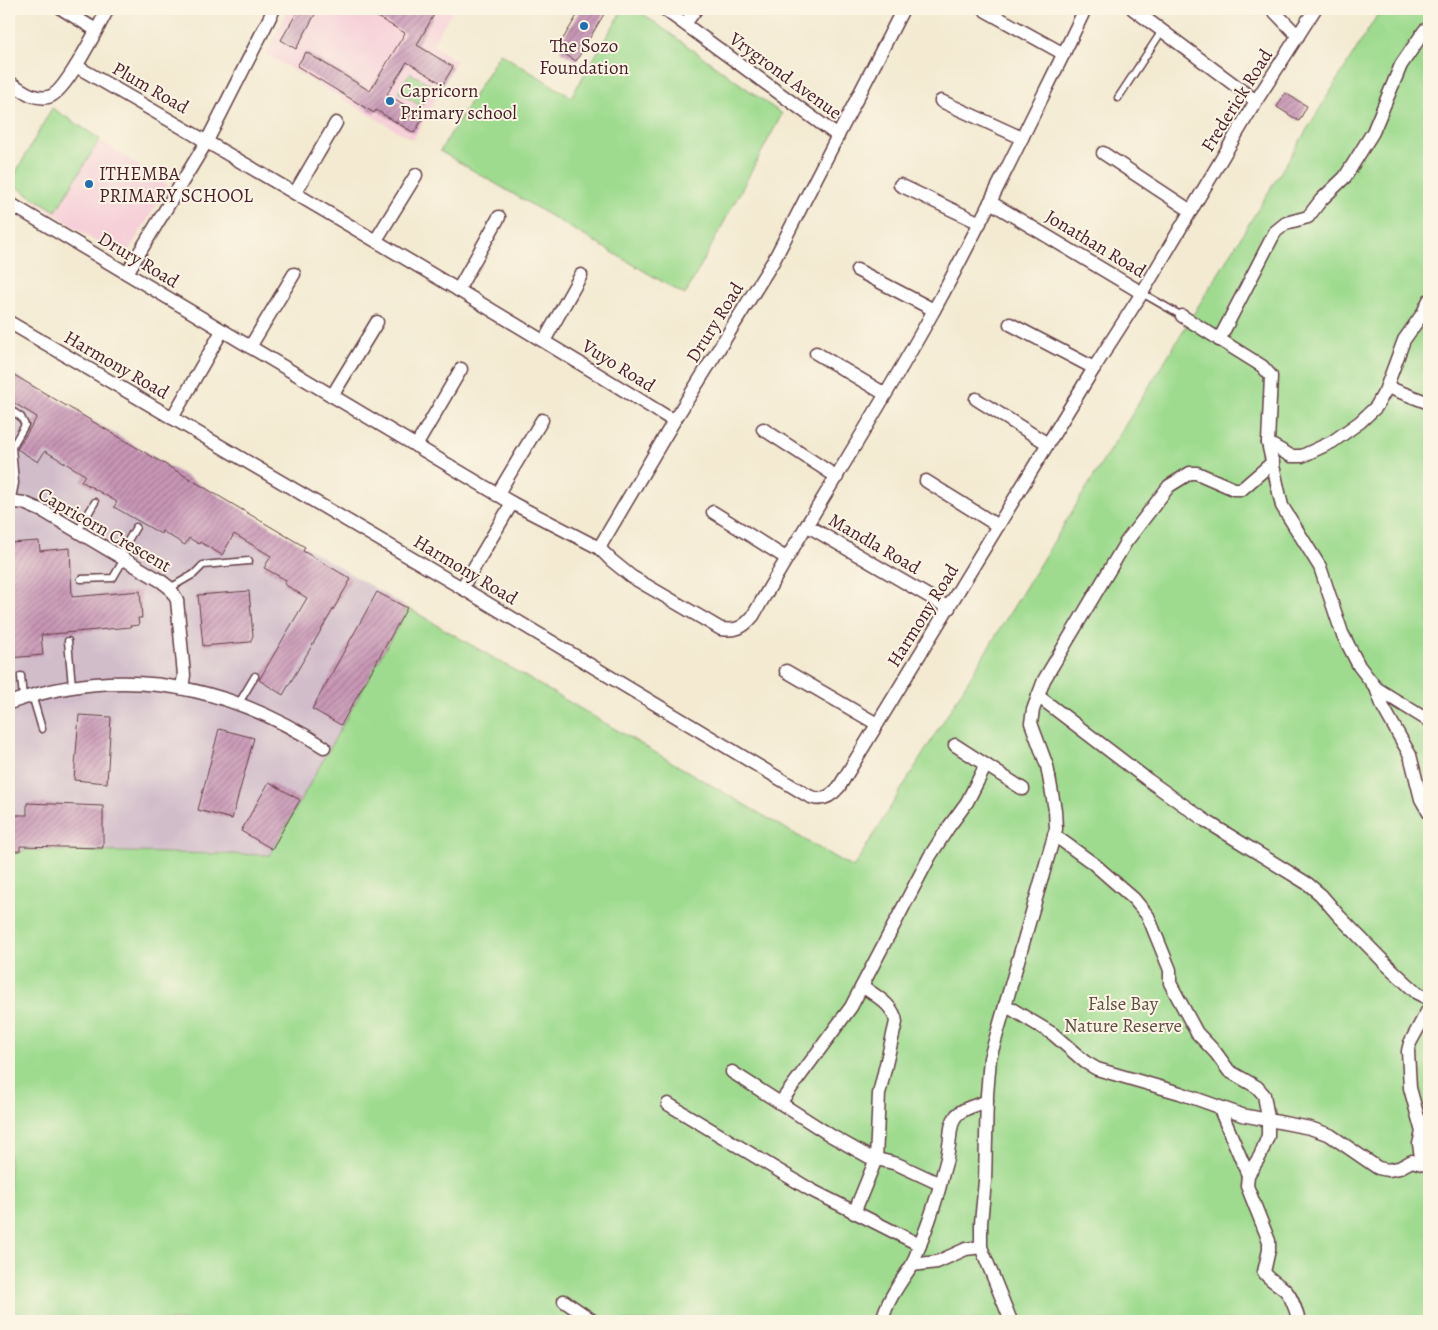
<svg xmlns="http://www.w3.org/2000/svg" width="1438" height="1330" font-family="Alegreya,serif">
	<defs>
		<pattern id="building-hatch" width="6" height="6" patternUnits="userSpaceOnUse" patternTransform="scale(1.25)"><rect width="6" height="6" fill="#c896b6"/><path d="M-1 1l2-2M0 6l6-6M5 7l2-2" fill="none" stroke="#a47a94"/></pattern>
	</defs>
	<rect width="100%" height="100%" fill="#fcf5e5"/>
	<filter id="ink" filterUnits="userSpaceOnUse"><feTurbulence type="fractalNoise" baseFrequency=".02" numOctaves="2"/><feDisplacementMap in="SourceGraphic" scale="10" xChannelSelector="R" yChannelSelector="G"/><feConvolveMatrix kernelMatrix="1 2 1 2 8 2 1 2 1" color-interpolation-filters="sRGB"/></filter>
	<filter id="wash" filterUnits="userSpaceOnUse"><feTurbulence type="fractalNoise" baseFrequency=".0096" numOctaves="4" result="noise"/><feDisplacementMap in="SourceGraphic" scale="20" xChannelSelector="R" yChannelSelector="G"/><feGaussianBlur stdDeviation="1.12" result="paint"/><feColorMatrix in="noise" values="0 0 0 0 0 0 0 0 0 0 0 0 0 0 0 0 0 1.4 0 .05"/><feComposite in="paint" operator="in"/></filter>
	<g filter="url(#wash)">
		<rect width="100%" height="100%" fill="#f3ead1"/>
		<g fill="#f6cfd8">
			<path d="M288 9H454L432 44 456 61 413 140 266 54Z"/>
			<path d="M52 108 168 186 123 260 10 183Z"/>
		</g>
		<path fill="#d1bdca" d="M9 371 408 608 270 855 26 850 9 855Z"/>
		<g fill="#9fdb8f" stroke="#747d5d">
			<path d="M623 9H636L782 114 685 295 440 151 500 53 571 97Z"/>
			<path d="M1381 9H1429V1321H9V855L26 850 270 855 408 608 853 868Z"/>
			<path d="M410 73 433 86 421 106 398 92Z"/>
			<path d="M52 108 100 139 56 211 10 183Z"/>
		</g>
		<g id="blocks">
			<g fill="url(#building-hatch)">
				<path d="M299 9H318L296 49 281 40Z"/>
				<path d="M363 9H437L417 45 453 67 443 84 407 62 387 94 424 117 414 133 376 110 374 113 297 66 306 52 370 91 405 33Z"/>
				<path d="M581 9H607L576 61 560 51 564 44 561 42Z"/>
				<path d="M1285 93 1307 106 1299 121 1277 107Z"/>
				<path d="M9 372 305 547 303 551 351 579 283 695 259 680 307 598 284 584 286 580 264 568 271 556 234 534 222 555 200 542 199 544 189 538 185 545 162 531 161 534 114 507 117 502 81 481 85 475 45 451 38 462 17 449 37 417 9 400Z"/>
				<path d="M39 541 40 551 70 548 72 597 140 591 142 618H138L139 625 130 626 131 627 41 635 43 655 9 658V543Z"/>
				<path d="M249 591 253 636 250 642 203 646 198 595Z"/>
				<path d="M377 592 407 608 341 725 312 709Z"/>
				<path d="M79 715 111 717 107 783 74 780Z"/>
				<path d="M219 729 254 738 232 819 198 810Z"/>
				<path d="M269 782 300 800 272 849 241 831Z"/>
				<path d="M27 803 103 806V848L20 846V851H9V815H27Z"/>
			</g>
		</g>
	</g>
	<g filter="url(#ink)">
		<use href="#blocks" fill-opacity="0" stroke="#633d44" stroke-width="1"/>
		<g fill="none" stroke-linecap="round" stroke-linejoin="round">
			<g stroke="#633d44" stroke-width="9">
				<g id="service">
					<path d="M1118 98 1162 31"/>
					<path d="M1142 293 1182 316"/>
					<path d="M9 409 21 417 25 425 12 447 15 483 9 513"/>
					<path d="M78 531 95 502"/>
					<path d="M119 556 136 527"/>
					<path d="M81 579 113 578 124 559"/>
					<path d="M170 588 194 574 203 565 249 561"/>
					<path d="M68 641 72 686"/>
					<path d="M21 676 23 698"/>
					<path d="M32 695 42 729"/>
					<path d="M239 703 255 676"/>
				</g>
			</g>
			<g stroke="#633d44" stroke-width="15">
				<g id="minor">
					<path d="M62 9 96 30"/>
					<path d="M664 9 838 136"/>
					<path d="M1133 9 1256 101"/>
					<path d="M1272 9 1298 36"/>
					<path d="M986 11 1064 54"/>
					<path d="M685 24 696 9"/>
					<path d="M76 66C277 182 477 299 674 421"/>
					<path d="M9 82C21 89 33 100 48 97 65 95 98 26 108 9"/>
					<path d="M941 101 1022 138"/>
					<path d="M1103 153 1191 211"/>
					<path d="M900 185 980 223"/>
					<path d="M295 193 336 123"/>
					<path d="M990 202 1142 293"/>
					<path d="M9 203 512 503 599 548 611 560 632 577 721 629C736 631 743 628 753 616 812 513 877 414 934 310 965 254 993 196 1022 138 1043 95 1065 52 1085 9"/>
					<path d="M376 240 416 175"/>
					<path d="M857 270 934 310"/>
					<path d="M127 273 207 141 274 9"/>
					<path d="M458 290 499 217"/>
					<path d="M1182 316 1262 366 1271 376 1268 443 1282 506 1320 567 1342 633 1359 666 1376 688 1383 707 1410 755 1421 799 1429 813"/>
					<path d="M9 322 462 588 805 794C818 802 829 799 839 787L1094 368 1142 293 1256 101 1315 9"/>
					<path d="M1010 324 1094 368"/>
					<path d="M1219 340 1275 232 1286 223 1308 217 1321 200 1345 177 1373 132 1401 65 1425 30"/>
					<path d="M544 341 581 275"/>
					<path d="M250 347 294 274"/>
					<path d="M816 353 885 394"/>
					<path d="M1387 387 1429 403"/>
					<path d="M332 396 377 322"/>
					<path d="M976 399 1048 444"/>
					<path d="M172 418 222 331"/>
					<path d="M763 429 837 477"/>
					<path d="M1268 443 1291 456H1302L1332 442 1360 422 1376 407 1385 391 1404 340 1423 313 1429 300"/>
					<path d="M416 446 461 369"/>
					<path d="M926 481 998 526"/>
					<path d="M497 495 542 420"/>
					<path d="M9 501 24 503 45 512 161 581 170 588 177 600 184 675 182 688"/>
					<path d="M713 512 786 558"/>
					<path d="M808 526 949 608"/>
					<path d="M599 548 674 421 774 260 903 9"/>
					<path d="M462 588 512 503"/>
					<path d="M786 671 877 724"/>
					<path d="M1376 688 1429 721"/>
					<path d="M1038 696 1148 780 1206 821 1308 884 1321 895 1339 916 1387 965 1417 993 1429 999"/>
					<path d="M9 703C120 664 226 684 324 747"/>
					<path d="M955 745 1023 789"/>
					<path d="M1054 835 1094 864 1134 899 1148 916 1170 970V983L1197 1033 1216 1053 1229 1071 1257 1087 1264 1095 1268 1118V1136L1260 1156 1248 1175 1247 1186 1269 1241V1250L1264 1272C1269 1280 1279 1284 1286 1291 1293 1299 1296 1311 1299 1321"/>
					<path d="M1005 1005 1053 1034 1085 1062 1097 1069 1180 1093 1242 1115 1310 1128 1330 1135 1378 1168 1388 1170 1399 1168 1412 1161 1429 1166"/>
					<path d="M732 1072 830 1135 869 1157 897 1164 940 1184"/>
					<path d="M780 1103 851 1007 930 856 948 828 967 802 986 765"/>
					<path d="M668 1104 811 1190 920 1245"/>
					<path d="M1219 1107 1248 1175"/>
					<path d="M1422 1163 1419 1144 1422 1132 1410 1088 1408 1051 1410 1043 1429 1008"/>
					<path d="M854 1213 876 1159 879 1094 896 1022C894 1005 876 996 862 986"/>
					<path d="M912 1265C924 1235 936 1205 943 1173 946 1164 948 1155 949 1146 951 1136 949 1125 956 1116 962 1108 978 1105 987 1101"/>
					<path d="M564 1301 593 1321"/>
					<path d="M882 1321C887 1300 900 1283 912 1265L937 1262 966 1249 981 1247"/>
					<path d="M1011 1321 981 1247V1223L985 1181 987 1095 990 1058 1056 829 1055 810 1047 766 1031 723 1033 710 1044 680 1126 542 1169 486 1190 473H1197L1234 489H1242L1273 462"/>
				</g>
			</g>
			<path stroke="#633d44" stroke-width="2.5" stroke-dasharray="1 4" stroke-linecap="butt" d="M9 286 12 279"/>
			<use href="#service" stroke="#fff" stroke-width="6"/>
			<use href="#minor" stroke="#fff" stroke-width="12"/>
		</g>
	</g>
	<g fill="#1f6fb2" stroke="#fcf5e5" stroke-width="2">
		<circle cx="584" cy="26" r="5"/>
		<circle cx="390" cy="101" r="5"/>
		<circle cx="89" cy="184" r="5"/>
	</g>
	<g text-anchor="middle" stroke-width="4" stroke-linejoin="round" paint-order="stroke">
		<g font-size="19" fill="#4a1f2b" stroke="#fcf5e5" text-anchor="start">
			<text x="584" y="52" text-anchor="middle">The Sozo<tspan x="584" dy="22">Foundation</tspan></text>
			<text x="400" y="97">Capricorn<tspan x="400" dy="22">Primary school</tspan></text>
			<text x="99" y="180">ITHEMBA<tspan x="99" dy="22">PRIMARY SCHOOL</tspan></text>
		</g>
		<g font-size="19" fill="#4a1f2b" stroke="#fcf5e5">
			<text transform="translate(786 75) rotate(36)" y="7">Vrygrond Avenue</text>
			<text transform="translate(151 87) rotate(30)" y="7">Plum Road</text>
			<text transform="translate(1236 100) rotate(-58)" y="7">Frederick Road</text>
			<text transform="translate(1096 243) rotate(31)" y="7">Jonathan Road</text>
			<text transform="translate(139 259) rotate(31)" y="7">Drury Road</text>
			<text transform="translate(714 322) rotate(-58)" y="7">Drury Road</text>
			<text transform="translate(117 364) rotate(30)" y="7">Harmony Road</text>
			<text transform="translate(619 365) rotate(32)" y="7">Vuyo Road</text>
			<text transform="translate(105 529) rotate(30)" y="7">Capricorn Crescent</text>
			<text transform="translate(875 543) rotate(30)" y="7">Mandla Road</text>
			<text transform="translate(466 569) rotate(31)" y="7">Harmony Road</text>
			<text transform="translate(922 615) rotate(-58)" y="7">Harmony Road</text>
		</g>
		<g font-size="19" fill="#5f4e44" stroke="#fcf5e5">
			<text x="1123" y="1010">False Bay<tspan x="1123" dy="22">Nature Reserve</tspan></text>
		</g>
	</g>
	<rect width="1438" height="1330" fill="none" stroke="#fcf5e5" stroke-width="30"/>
</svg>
